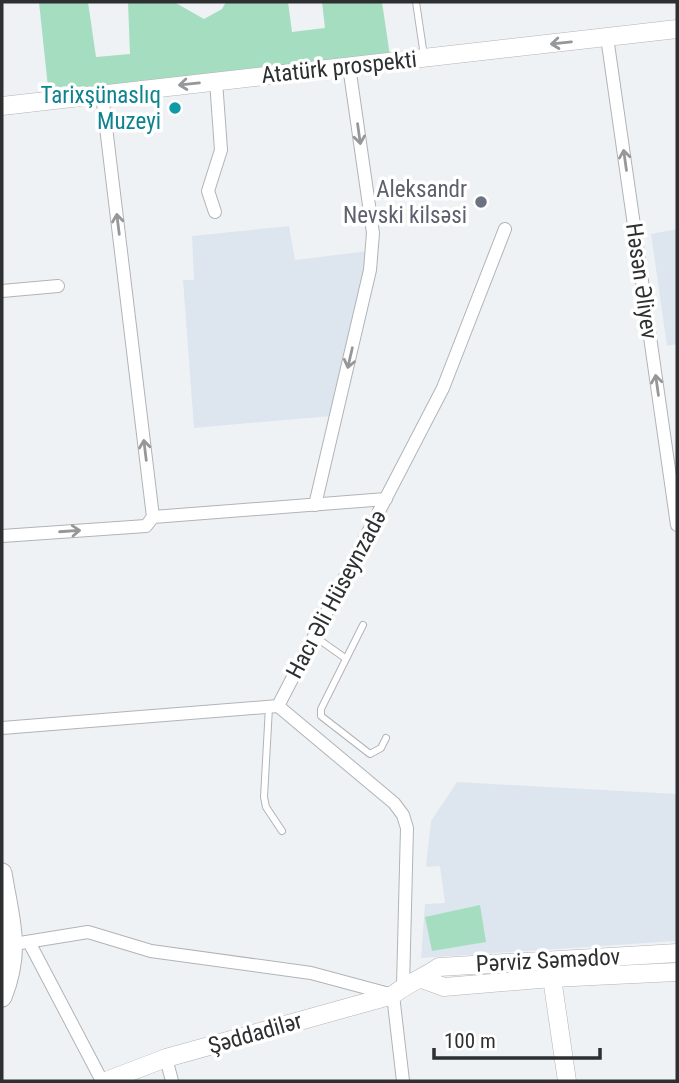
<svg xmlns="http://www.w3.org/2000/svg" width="679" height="1083" font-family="'Roboto Condensed',sans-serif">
	<rect width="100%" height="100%" fill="#eff2f5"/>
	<g fill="#dde6ef">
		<path d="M289 226 295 260 368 251 332 416 194 428 183 280H194L192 236Z"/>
		<path d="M677 229V344L667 346 651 234Z"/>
		<path d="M457 782 677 794V941L421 958 425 904 445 903 440 866 426 867 431 821Z"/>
	</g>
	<g fill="#a4ddc0">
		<path d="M39 2H88L96 57 130 54 128 2H174L204 19 222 9 226 2H288L292 32 325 28 322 2H382L390 56 49 97Z"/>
		<path d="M480 905 486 942 432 951 425 917Z"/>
	</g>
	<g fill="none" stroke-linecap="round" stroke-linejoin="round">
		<g stroke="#b1b4b7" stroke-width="8">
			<g id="lane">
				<path d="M416 2 424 56"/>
				<path d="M363 625 321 709V716L370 754 381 748 386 738"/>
				<path d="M314 636 345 658"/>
				<path d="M269 707 264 797 266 807 282 831"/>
			</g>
		</g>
		<g stroke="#b1b4b7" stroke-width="14">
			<g id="street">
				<path d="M607 37 677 525"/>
				<path d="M102 94 153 517"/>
				<path d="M215 212 208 191 221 150 216 81"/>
				<path d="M2 291 58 286"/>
				<path d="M315 505 370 270 373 233 349 66"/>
				<path d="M2 536 146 526 153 517 386 499"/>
				<path d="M278 706 443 388 505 229"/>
				<path d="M278 706 394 803 403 815 407 828 403 986"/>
				<path d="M2 728 278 706"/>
				<path d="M29 942 102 1081"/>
				<path d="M14 944 88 932 151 951 311 973 393 995 403 1081"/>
				<path d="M166 1058 172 1081"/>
			</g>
		</g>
		<g stroke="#b1b4b7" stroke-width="19">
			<g id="secondary">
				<path d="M2 106 677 29"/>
				<path d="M552 978 567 1081"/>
				<path d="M422 979 444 987 552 978 677 972"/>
				<path d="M106 1081 166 1058 393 995C407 983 424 978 439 967L677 953"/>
			</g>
		</g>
		<g stroke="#b1b4b7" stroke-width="21">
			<path id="primary" d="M2 873C10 922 21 949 2 997"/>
		</g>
		<use href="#lane" stroke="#fff" stroke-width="6"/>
		<use href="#street" stroke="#fff" stroke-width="12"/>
		<use href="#secondary" stroke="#fff" stroke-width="18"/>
		<use href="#primary" stroke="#fff" stroke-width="19"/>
	</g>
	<defs><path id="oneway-shaft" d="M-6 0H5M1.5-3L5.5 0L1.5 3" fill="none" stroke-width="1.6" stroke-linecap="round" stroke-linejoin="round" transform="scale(1.75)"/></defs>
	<g stroke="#969798">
		<use href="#oneway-shaft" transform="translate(561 43) rotate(174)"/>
		<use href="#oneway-shaft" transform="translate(189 84) rotate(174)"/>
		<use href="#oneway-shaft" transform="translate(359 134) rotate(82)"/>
		<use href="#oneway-shaft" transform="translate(625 160) rotate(-98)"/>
		<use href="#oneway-shaft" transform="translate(118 224) rotate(-97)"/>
		<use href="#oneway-shaft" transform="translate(350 358) rotate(103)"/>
		<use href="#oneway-shaft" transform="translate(657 385) rotate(-98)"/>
		<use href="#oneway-shaft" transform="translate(145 450) rotate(-97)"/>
		<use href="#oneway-shaft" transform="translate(70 531) rotate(-4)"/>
	</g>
	<circle fill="#0f9aa8" stroke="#fff" stroke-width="2.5" cx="175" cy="108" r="7"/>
	<circle fill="#6b7280" stroke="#fff" stroke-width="2.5" cx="481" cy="202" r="7"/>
	<g text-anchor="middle" stroke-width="7" stroke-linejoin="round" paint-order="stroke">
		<g font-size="23" fill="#2d2f30" stroke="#fff">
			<text transform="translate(339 67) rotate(-6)" y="8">Atatürk prospekti</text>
			<text transform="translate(642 281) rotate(82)" y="8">Həsən Əliyev</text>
			<text transform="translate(336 594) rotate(-62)" y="8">Hacı Əli Hüseynzadə</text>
			<text transform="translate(548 960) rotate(-3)" y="8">Pərviz Səmədov</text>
			<text transform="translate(255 1033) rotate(-16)" y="8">Şəddadilər</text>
		</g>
		<g font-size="23" fill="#0d838f" stroke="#fff" text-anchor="end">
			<text x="161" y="103">Tarixşünaslıq<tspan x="161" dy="26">Muzeyi</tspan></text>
		</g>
		<g font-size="23" fill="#5b616d" stroke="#fff" text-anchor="end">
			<text x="467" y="197">Aleksandr<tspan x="467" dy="26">Nevski kilsəsi</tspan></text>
		</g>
	</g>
	<rect width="679" height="1083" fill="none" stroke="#2d2f30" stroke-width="7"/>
	<path d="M434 1048v10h166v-10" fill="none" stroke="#2d2f30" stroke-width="3.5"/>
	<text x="444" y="1048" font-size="21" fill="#2d2f30" stroke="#ffffff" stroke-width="5" paint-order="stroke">100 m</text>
</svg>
